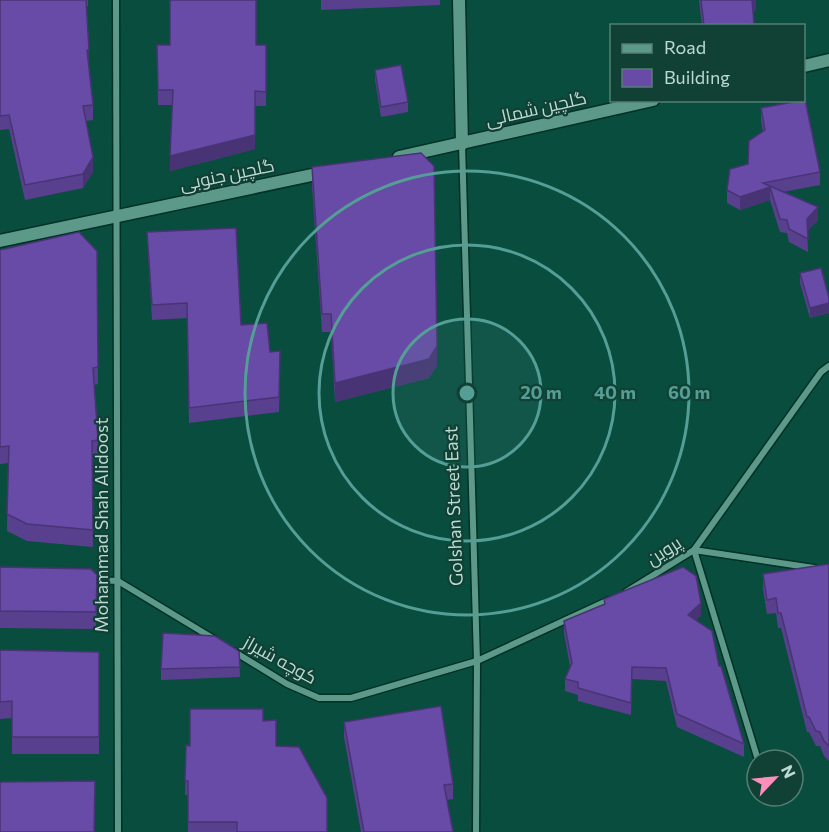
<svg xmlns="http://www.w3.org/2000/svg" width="829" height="832" font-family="Commissioner,Cairo,sans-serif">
	<rect width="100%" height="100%" fill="#094d3f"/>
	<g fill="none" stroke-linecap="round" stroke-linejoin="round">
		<g stroke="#003126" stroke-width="9">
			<g id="minor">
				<path d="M116 0 118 832"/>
				<path d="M462 144 477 661 476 832"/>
				<path d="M91 580 118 581 214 639"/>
				<path d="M626 592 694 550 821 372 829 366"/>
				<path d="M233 651 287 684 319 698H351L477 661 609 600"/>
				<path d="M758 760 694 550 814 568"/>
			</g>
		</g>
		<g stroke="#003126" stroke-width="15">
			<g id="secondary">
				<path d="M459 0 462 144"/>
				<path d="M804 66 829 60"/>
				<path d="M399 157 653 100"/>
				<path d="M0 241 326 172"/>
			</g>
		</g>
		<use href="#minor" stroke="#5d9989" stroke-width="6"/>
		<use href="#secondary" stroke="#5d9989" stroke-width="12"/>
	</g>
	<g fill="#59408f">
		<path d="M0 0H88V6H86L89 65 93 105V120L86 121 93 172 83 188 25 200 9 129 0 130Z"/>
		<path d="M321 0H440V5L321 10Z"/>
		<path d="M699 0H756V10L753 12 754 26H702Z"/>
		<path d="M157 45H266V106H255V149L170 171 172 105H158Z"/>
		<path d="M375 70 408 102V112L381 117 375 80Z"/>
		<path d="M761 108 820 172V185L783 192 818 220 807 231 808 252 789 242 787 233 780 232 770 200 740 210 727 203V190L748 164 763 132 761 121Z"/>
		<path d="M312 167 437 365 429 378 335 402 331 332H322L312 186Z"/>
		<path d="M147 232 241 325 280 365 279 412 189 423 187 318 152 320Z"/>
		<path d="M0 250 97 251 98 384 94 385 98 440V457L92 458 93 547 27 541 7 531 8 463 0 464Z"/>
		<path d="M800 273 829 298V313L810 318 800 283Z"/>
		<path d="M829 564V761L824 756 820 746H816L809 732H807L781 628H778L776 613 767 614 763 589V574Z"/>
		<path d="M0 567 97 575 96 629 0 628Z"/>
		<path d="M604 599 701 616 696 620 719 666 744 744V757L677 727 666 681 632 679 631 715 578 701V695L565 691V679L570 666 564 633V621L604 604Z"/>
		<path d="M0 650 99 652V754H12V718L0 719Z"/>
		<path d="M239 651 240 677 161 680V669Z"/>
		<path d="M263 721 276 746 327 832H188V795H185L186 745 190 746Z"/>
		<path d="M344 722 453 784V799L447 800 453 832H361L344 737Z"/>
	</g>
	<g fill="#483474">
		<path d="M751 0H756V10L751 13Z"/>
		<path d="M255 91V149L170 171V156Z"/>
		<path d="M93 157V172L83 188V174Z"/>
		<path d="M770 187V200L740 210V197Z"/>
		<path d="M818 207V220L807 232V219Z"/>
		<path d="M829 303V313L810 318V308Z"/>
		<path d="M437 346V365L429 378 335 402V383Z"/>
		<path d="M701 603V616L688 627V615Z"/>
	</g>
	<g fill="#674ba6" stroke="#483474" stroke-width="1.5">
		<path d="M0 0H86L89 50H87L93 105 83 106 93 157 83 174 25 185 9 115 0 116Z"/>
		<path d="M170 0H256V45H266V92L255 91V135L170 156 173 90H158L157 45H170Z"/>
		<path d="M701 0H752L754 24 740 26H704Z"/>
		<path d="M401 65 408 102 381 107 375 70Z"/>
		<path d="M805 99 820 172 763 183 818 207 807 219 808 239 789 229 787 220 780 219 770 187 740 197 727 190 730 169 748 164 749 141 765 130 761 108 804 100Z"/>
		<path d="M421 153 434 166 437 346 429 359 335 383 331 314H322L312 167Z"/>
		<path d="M236 228 241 325 267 323 270 352 280 351 279 397 189 408 187 303 152 305 147 232Z"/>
		<path d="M79 232 97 251 98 367 93 368 98 440 92 441 93 530 27 524 7 514 9 446 0 447V250Z"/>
		<path d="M821 268 829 298V303L810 308 800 273Z"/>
		<path d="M829 564V746L824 741 820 732 816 731 809 717H807L781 613H778L776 598 767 600 763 574Z"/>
		<path d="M0 567 91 569 97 575 96 612 0 611Z"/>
		<path d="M683 567 696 576 701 603 688 615 712 631 719 666H721L744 744 677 714 666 668 632 667 631 703 578 688V682L565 679 572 663 564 621 605 604 604 599Z"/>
		<path d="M163 633 215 636 239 651 240 667 161 669Z"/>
		<path d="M0 650 99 652V737H12V701L0 702Z"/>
		<path d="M441 706 453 784 444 785 453 832H364L344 722Z"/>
		<path d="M190 709H263V721L276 720V746L299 747 327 798V832H237V822H188V781H185L186 745 190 746Z"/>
		<path d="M95 781 94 832H0V782Z"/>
	</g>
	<circle cx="467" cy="393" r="74" fill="#549e96" fill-opacity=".12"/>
	<g fill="none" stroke="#549e96" stroke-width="3">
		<circle cx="467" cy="393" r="74"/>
		<circle cx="467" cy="393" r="148"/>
		<circle cx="467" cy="393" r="222"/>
	</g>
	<g text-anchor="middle" stroke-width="4.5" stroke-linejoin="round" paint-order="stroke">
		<g font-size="18" fill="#bcdad1" stroke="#114035">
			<text transform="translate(536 109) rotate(-13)" y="6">گلچین شمالی</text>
			<text transform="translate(227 175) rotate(-12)" y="6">گلچین جنوبی</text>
			<text transform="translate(454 506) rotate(-92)" y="6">Golshan Street East</text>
			<text transform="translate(102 525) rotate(-90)" y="6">Mohammad Shah Alidoost</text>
			<text transform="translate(664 551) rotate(-33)" y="6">پروین</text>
			<text transform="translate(280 660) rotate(29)" y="6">کوچه شیراز</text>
		</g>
	</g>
	<circle cx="467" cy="393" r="9" fill="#549e96" stroke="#114035" stroke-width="3"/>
	<g font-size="18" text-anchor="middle" font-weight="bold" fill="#549e96" stroke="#114035" stroke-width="4.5" stroke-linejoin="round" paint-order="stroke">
		<text x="541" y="399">20 m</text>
		<text x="615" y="399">40 m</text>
		<text x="689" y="399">60 m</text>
	</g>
	<rect x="610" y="24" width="195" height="78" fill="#114035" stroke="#557e73" stroke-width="1.5"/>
	<rect x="622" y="44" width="30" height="9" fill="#5d9989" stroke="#557e73" stroke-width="1.5"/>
	<text x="664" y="54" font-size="18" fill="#bcdad1">Road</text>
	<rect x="622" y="69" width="30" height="18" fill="#674ba6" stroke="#557e73" stroke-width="1.5"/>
	<text x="664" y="84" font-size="18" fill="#bcdad1">Building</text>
	<g transform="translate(775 778) rotate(64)"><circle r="28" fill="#114035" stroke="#557e73" stroke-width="1.5"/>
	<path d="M0-4.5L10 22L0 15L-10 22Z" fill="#fe8ebc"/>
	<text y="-9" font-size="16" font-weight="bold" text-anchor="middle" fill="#bcdad1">N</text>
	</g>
</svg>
